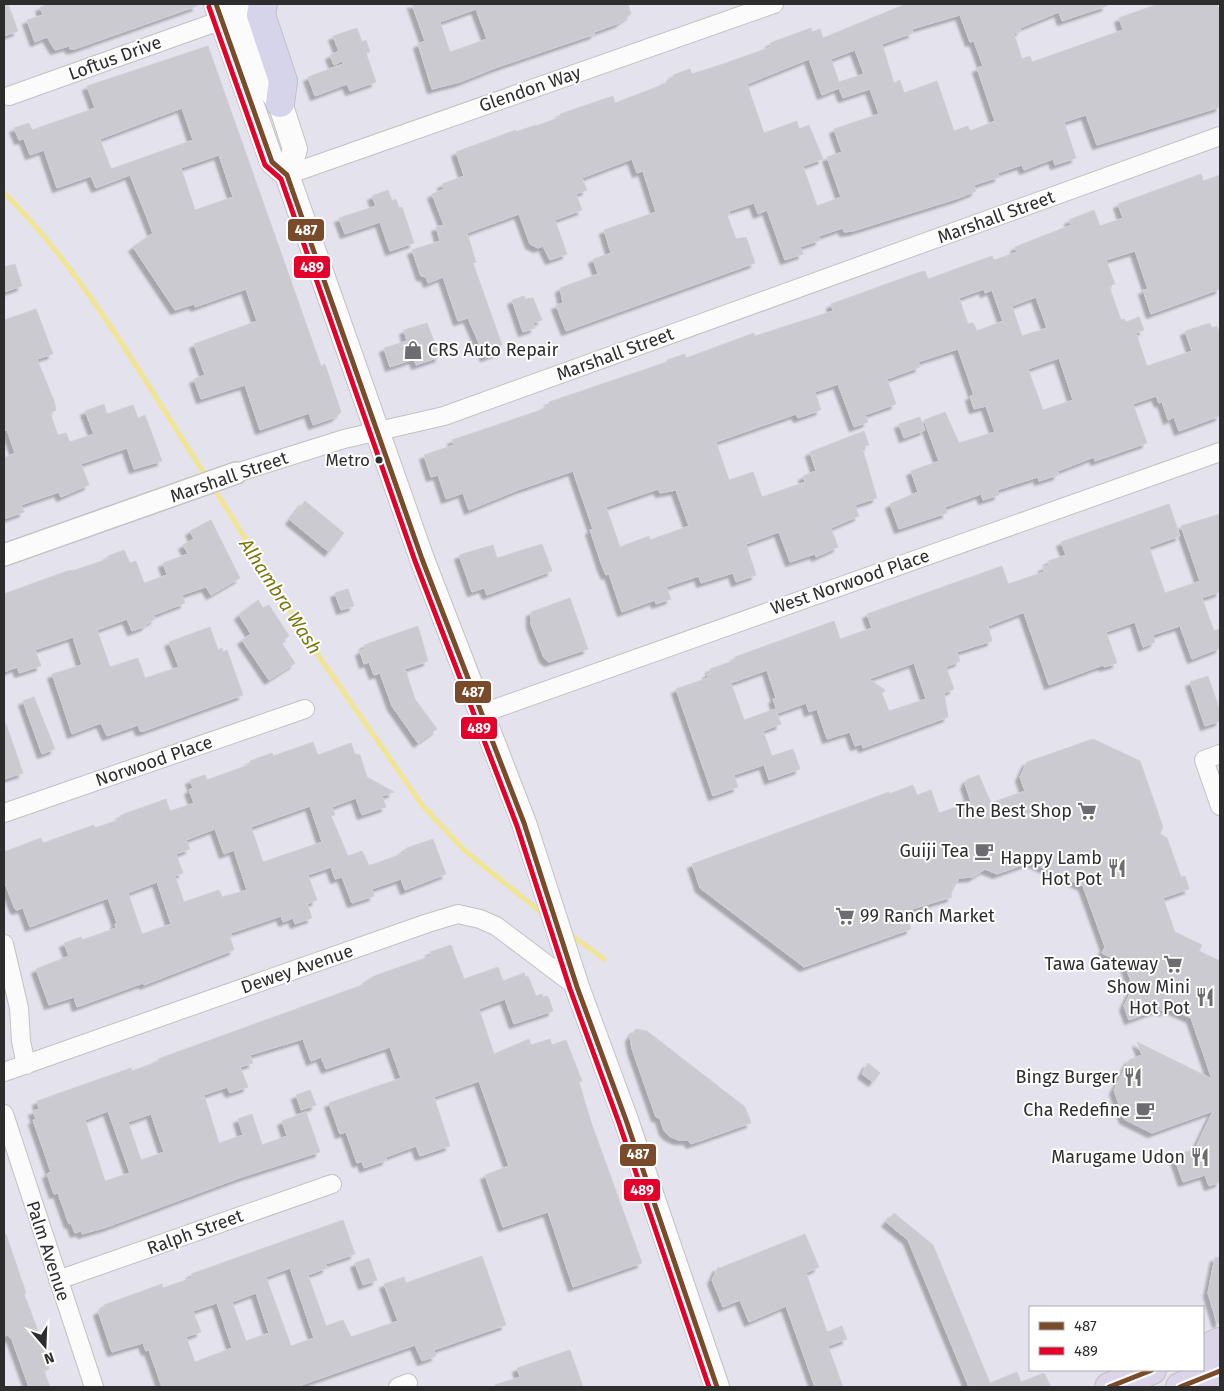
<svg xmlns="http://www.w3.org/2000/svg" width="1224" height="1391" font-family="'Fira Sans',sans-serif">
	<defs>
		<filter id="shadow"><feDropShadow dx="-4.5" dy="4.5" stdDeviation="1" flood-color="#0004"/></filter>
	</defs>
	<rect width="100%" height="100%" fill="#e4e2ec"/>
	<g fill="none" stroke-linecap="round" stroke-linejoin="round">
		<g stroke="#f0e594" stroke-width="5">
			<path d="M4 193C83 270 146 384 207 478"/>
			<path d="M213 487 318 655 422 805 465 851 543 914"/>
			<path d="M568 933 604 959"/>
		</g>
	</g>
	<g fill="#cbcad1" stroke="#d0ced7" fill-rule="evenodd" filter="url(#shadow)">
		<path d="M4 4H8L18 31 4 36Z"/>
		<path d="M50 4H196L197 6 75 49H70L69 46 55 50 47 37 35 42 27 20 43 15 40 7Z"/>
		<path d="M412 4H628L631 14 619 23 594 32 595 34 495 68 460 82 432 89 418 44 425 41ZM476 9 487 39 450 52 440 22Z"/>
		<path d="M906 4H1106L1107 6 1062 21 1059 12 1020 28 1021 31 1014 34 1022 59 1030 56 1032 62 1123 30 1119 18 1158 4H1217L1220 13V107L1097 145 1086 115 1064 122 1076 158 1055 165 1053 159 1024 170 1022 165 998 173 999 177 974 185 976 191 959 198 853 231 844 232 843 228 819 236 820 240 800 247 803 254 785 260 767 210 758 214 754 203 729 211 730 214 727 215 736 239 746 237 755 263 566 331 556 305 563 303 560 288 598 274 593 259 611 253 604 230 656 212 643 171 637 173 632 159 582 178 587 190 576 194 582 210 555 220 567 254 550 260 543 246 538 248 530 244 519 214 467 233 476 262 473 263 502 345 500 346 502 351 485 357 468 318 458 321 443 277 428 283 426 277 421 276 412 250 440 241 436 227 444 225 432 194 444 189 442 184 464 176 456 152 516 130V132L536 125V126L561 117 560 114 613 96 615 103 667 83 666 81 674 78 673 75 690 69 692 74 729 62 771 47 770 43 811 28 812 32 820 29 823 38ZM960 15 970 42 974 41 983 66 977 68 995 121 970 131 968 126 954 131 937 81 904 93 900 80 894 83 882 44 913 33 912 29ZM855 50 864 74 839 82 831 59ZM809 59 822 95 839 88 843 98 870 89 879 114 834 129 842 152 827 157 841 197 817 206 803 166 823 159 809 125 799 129 797 121 764 133 747 84Z"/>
		<path d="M357 28 362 42 366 40 370 52 366 53 376 82 350 91 347 84 315 96 308 77 343 64 342 61 334 65 330 55 339 51 333 36Z"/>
		<path d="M208 46 321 366 325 364 341 412 336 417 313 425 309 413 260 430 245 385 201 399 194 379 205 375 194 344 257 321 246 289 195 307 194 304 175 310 133 247 153 233 130 175 96 188 91 176 57 188 44 150 30 155 24 139 19 140 14 128 29 123 32 130 95 108 87 86ZM182 108 193 140 111 169 100 139ZM219 155 233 197 195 210 181 168Z"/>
		<path d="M1201 174 1203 181 1220 175V289L1151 314 1143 290 1148 289 1135 251 1106 260 1115 284 1109 286 1121 320 1124 319 1126 322 1139 317 1144 330 1136 333 1147 366 1192 351 1185 331 1210 323 1212 328 1217 326 1220 334V416L1179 431 1174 417 1168 420 1162 402 1159 403 1156 396 1133 404 1147 443 1095 461 1094 457 1058 471V475L1039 481 1038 477 997 490 999 495 983 500 981 494 945 507 947 513 899 529 890 504 918 492 911 471 939 461 924 420 945 412 959 443 995 432 986 406 974 409 970 396 974 395 958 349 918 362 920 367 887 379 896 404 865 415 868 422 854 427 838 384 815 392 821 410 798 418 796 414 716 442 729 480 753 472 762 497 805 482 803 476 816 471 810 452 864 431 869 445 862 447 877 498 855 505 859 516 831 528 838 547 816 557 815 554 790 562 779 532 746 544 756 575 736 582 733 573 701 583 699 576 666 587 671 599 656 604 655 600 622 612 609 574 606 575 602 566 590 530 593 529 573 471 518 490 469 510 463 493 446 499 438 475 431 477 424 455 454 445 452 440 538 411 550 405 549 402 667 362V360L685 354 686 358 754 333 755 336 833 311 831 304 920 272 925 271 928 279 992 256 994 260 1017 252 1015 247 1071 225 1069 220 1094 210 1100 226 1123 218 1118 204ZM984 289 985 293 992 290 1003 321 977 331 973 323 968 324 959 298ZM1036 297 1047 328 1022 336 1012 306ZM1059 358 1073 400 1043 410 1028 369ZM658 489 660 493 676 490 689 526 650 540 649 536 620 547 606 507Z"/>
		<path d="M388 190 392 201 396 199 399 208 402 207 414 243 390 251 380 222 345 234 339 218 376 206 372 196Z"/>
		<path d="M15 264 22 286 4 292V267Z"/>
		<path d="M524 296 525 299 533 298 542 320 533 323 535 328 523 332 512 300Z"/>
		<path d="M36 309 53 354 37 359 54 401 56 410 50 413 58 435 66 433 70 442 94 434 85 411 104 404 107 414 133 405 138 418 145 415 162 461 134 469 127 448 81 464 89 485 61 497 59 492 21 505 24 512 4 519V458L15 453 7 430 4 431V320Z"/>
		<path d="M427 323 440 357 416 365 414 359 390 367 384 348 407 341 404 330Z"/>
		<path d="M920 417 925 430 904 438 899 424Z"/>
		<path d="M305 501 344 533 329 552 290 520Z"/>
		<path d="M1169 504 1180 536 1149 547 1165 593 1200 581 1181 526 1220 514V592L1202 598 1214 631 1220 629V648L1192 659 1180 626 1153 635 1155 642 1143 647 1135 622 1106 632 1117 663 1104 667 1103 665 1049 685 1024 613H1022L988 626 992 641 957 652 960 661 946 667 954 689 944 693 948 717 863 748 862 744 855 746 850 732 827 739 817 709 809 712 806 703 778 713 773 699 776 698 767 670 731 683 744 720 775 709 781 724 763 731 772 756 793 749 800 769 769 780 764 765 734 775 738 787 713 796 676 689 708 678 707 674 711 673 710 669 736 660 735 657 834 621 840 639 872 628 867 614 1002 566 1008 584 1044 572 1043 567 1050 565 1048 561 1066 555 1061 542ZM914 663 926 699 889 711 882 694 885 690 869 679Z"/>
		<path d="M211 520 240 578 211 595 206 587 182 595 185 603 154 615 155 619 146 624V626L132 631 127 619 97 630 110 667 138 658 145 678 179 667 169 642 210 627 218 650 222 648 223 652 227 650 243 695 144 731H140L138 725 107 736 101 723 72 734 52 674 82 665 73 637 35 650 41 666 19 673 17 667 4 672V594L67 571 75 570 108 559V556L124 550 130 563 136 561 144 583 167 575 163 563 188 554 183 545 194 539 190 531Z"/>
		<path d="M542 544 552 571 487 595 484 588 472 592 459 555 493 545 497 558Z"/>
		<path d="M348 589 354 606 341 610 335 593Z"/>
		<path d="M570 598 588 649 549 662 544 658 538 642 531 624V612Z"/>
		<path d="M258 600 263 608 269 605 289 636 281 642 295 663 269 680 242 640 251 634 239 615Z"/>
		<path d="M418 626 428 661 405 669 415 699 437 729 418 743 392 706 380 673 374 675 369 662 364 664 360 651 365 649 364 645Z"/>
		<path d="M1208 676 1220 711V721L1205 726 1190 682Z"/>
		<path d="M34 697 55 749 42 754 23 701Z"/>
		<path d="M4 724H6L23 773 4 779Z"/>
		<path d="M1093 739 1140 761 1163 827 1160 834 1167 838 1181 877 1185 876 1189 889 1163 898 1175 932 1202 945 1199 951 1220 961V1182L1209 1186 1205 1175 1183 1182 1174 1156 1195 1149 1213 1111 1152 1133 1124 1119 1114 1090 1129 1060 1142 1055 1137 1042 1212 1079 1191 1018 1166 1007 1165 1012 1159 1009 1129 1020 1124 1006 1133 987 1125 965 1102 953 1105 947 1083 886 1031 862 997 874 985 869 973 877 959 878 951 893 952 897 912 909 914 918 908 920 911 929 804 967 700 888 692 864 889 792V794L913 785 917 795 931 790 939 813 971 802 965 784 967 783 966 780 979 775 991 803 1025 791 1020 777 1027 762Z"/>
		<path d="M313 742 318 755 351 743 355 754 360 755 367 777 394 792 382 796 386 807 362 815 356 798 332 807 335 815 331 816 348 856 362 851 369 865H371L405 853 403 851 407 848 433 839 446 874 405 890 401 879 372 889 374 896 352 903 342 877 335 879 331 867 308 875 317 900 307 904 312 918 295 924 293 918 283 922 281 916 231 933 232 937H230L234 950 144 985 143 983 77 1007 74 997 49 1005 36 969 69 956 64 943 81 937 82 940 116 928 115 924 117 923 108 898 30 927 23 908 17 910 15 909 4 881V852L41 838 43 843 94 825 95 828 121 819 120 816 124 814 166 799 170 811 194 803 189 790 193 788 190 780 205 775 207 780 251 764 250 761 272 753 273 756ZM310 806 322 842 263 862 251 827ZM215 829 224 854 234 850 247 890 222 897 219 890 184 902 175 876 183 873 176 854 190 849 186 840ZM157 882 171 924 142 934 128 893Z"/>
		<path d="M451 945 464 979 498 967 503 981 524 973 525 977 528 976 536 996 542 994 543 997 547 996 549 999 553 1011 514 1024 505 999 479 1009 494 1054 529 1039 531 1045 550 1039 552 1045 566 1040 582 1081 579 1082 591 1122 642 1263 573 1287 548 1212 503 1227 485 1175 509 1166 479 1081 434 1097 450 1146 420 1156 416 1146 386 1157 387 1160 364 1168 362 1161 357 1163 346 1132 340 1134 329 1103 401 1078 390 1047 326 1069 321 1057 311 1061 303 1039 250 1055 253 1063 240 1067 248 1087 230 1093 227 1087 204 1095 219 1143 243 1135 238 1119 252 1114 262 1145 287 1136 282 1121 306 1112 320 1152 242 1177 107 1227 82 1234 81 1231 75 1233 71 1223 69 1224 58 1193 54 1194 47 1174 51 1172 33 1120 36 1119 33 1111 39 1109 37 1101 131 1068 132 1071 159 1061 158 1059 368 983 367 980 377 975 431 956 430 952ZM108 1111 130 1173 105 1181 85 1120ZM151 1114 164 1152 141 1160 128 1122Z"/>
		<path d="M636 1029 647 1031 745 1107 751 1123 691 1144 688 1140H678L669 1136 664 1131 660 1118 656 1117 632 1049 630 1037Z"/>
		<path d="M868 1063 880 1073 873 1082 862 1074Z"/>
		<path d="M310 1090 316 1105 301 1110 296 1095Z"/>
		<path d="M894 1213 933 1245 990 1383 1017 1372 1021 1382 1044 1373 1051 1387H969L908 1240 886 1222Z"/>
		<path d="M343 1220 355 1254 326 1264 327 1268 308 1275 326 1326 343 1320 351 1337 398 1321 384 1284 404 1277 406 1283 482 1256 506 1325 434 1350 436 1356 422 1361 415 1345 296 1387H162L149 1350 146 1351 143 1343 112 1352 98 1311 105 1308 104 1305 162 1284 163 1288 192 1278 191 1274ZM290 1268 314 1338 291 1346 266 1277ZM256 1293 269 1333 246 1341 232 1302ZM217 1303 232 1348 195 1362 186 1337 201 1332 193 1311Z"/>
		<path d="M6 1234 26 1293 24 1294 49 1360 47 1361 49 1369 44 1371 50 1387H29L12 1340 8 1335 4 1336V1235Z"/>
		<path d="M805 1234 819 1267 806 1273 827 1332 842 1326 847 1339 828 1346 843 1387H815L786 1306 749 1322 740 1300 723 1307 712 1280 718 1267 720 1268Z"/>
		<path d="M1215 1257 1220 1258V1323H1217L1208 1293Z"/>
		<path d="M369 1258 377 1280 363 1285 355 1263Z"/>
		<path d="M570 1350 583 1387H495V1385L520 1377 517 1368Z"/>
	</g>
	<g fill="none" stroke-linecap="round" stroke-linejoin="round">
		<g stroke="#c2c2c3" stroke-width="20">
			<g id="minor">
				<path d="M9 96 222 20"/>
				<path d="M287 175 774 4"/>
				<path d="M236 473 344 439 444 416 1220 136"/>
				<path d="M480 714 1220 452"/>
				<path d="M1220 754 1204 760 1220 806"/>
				<path d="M4 813 305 709"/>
				<path d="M4 944 19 1008 21 1041 26 1065"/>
				<path d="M4 1072 428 923 458 914 480 919 496 926 577 987"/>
				<path d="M4 1114 94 1387"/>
				<path d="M58 1280 332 1184"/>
				<path d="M398 1387 408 1383"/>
			</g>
		</g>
		<g stroke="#c2c2c3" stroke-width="24">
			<path id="tertiary" d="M4 555 236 473"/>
		</g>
		<g stroke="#c2c2c3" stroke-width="26">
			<g id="secondary">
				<path d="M216 4 272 162 287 175 422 559 524 823 577 987 626 1120 717 1387"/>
				<path d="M236 4 259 69 268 87 280 103 295 149 287 175"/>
			</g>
		</g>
		<g stroke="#c0bfc2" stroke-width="30">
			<g id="primary">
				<path d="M1203 1349 1220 1342"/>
				<path d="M1109 1387 1152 1370"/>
				<path d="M1180 1387 1220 1371"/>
			</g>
		</g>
		<g stroke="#c0bfc2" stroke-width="30">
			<path id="motorway" d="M263 4 261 15 283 81 280 103"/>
		</g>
		<use href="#minor" stroke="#fbfbfc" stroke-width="18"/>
		<use href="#tertiary" stroke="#fbfbfc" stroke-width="21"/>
		<use href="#secondary" stroke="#fbfbfc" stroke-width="24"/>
		<use href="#primary" stroke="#dcd4e9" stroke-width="28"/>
		<use href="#motorway" stroke="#d6d4ea" stroke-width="28"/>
		<g stroke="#fff" stroke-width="9">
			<g id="bus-1">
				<path d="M216 4 272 162 287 175 422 559 524 823 577 987 626 1120 717 1387"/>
				<path d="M1109 1387 1152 1370"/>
				<path d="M1180 1387 1220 1371"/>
			</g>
		</g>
		<g stroke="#fff" stroke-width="9">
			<path id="bus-2" d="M209 7 265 165 281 179 415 561 517 826 570 989 619 1123 709 1387"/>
		</g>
		<use href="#bus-1" stroke="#7a4b2a" stroke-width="5"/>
		<use href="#bus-2" stroke="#e4002b" stroke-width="5"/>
	</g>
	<defs>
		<g id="shop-bare" transform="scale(1.5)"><path d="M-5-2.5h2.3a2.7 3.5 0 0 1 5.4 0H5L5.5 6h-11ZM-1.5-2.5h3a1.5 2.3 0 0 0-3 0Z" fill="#6d6c70" stroke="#fff" stroke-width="2.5" paint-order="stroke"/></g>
		<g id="supermarket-bare" transform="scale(1.5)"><path d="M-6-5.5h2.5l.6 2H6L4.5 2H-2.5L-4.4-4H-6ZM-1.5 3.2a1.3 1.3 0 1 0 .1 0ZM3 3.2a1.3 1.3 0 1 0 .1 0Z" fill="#6d6c70" stroke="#fff" stroke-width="2.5" paint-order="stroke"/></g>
		<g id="cafe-bare" transform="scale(1.5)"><path d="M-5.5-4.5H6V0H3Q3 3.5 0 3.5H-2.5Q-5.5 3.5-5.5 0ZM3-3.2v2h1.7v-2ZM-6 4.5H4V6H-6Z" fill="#6d6c70" stroke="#fff" stroke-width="2.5" paint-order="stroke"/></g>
		<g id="restaurant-bare" transform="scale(1.5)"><path d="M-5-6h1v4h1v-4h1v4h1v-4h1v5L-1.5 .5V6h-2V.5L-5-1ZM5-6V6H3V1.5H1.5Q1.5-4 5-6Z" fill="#6d6c70" stroke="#fff" stroke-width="2.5" paint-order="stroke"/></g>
	</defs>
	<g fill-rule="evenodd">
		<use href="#shop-bare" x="413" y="350"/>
		<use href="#supermarket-bare" x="1087" y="811"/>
		<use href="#cafe-bare" x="984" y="851"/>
		<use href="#restaurant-bare" x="1117" y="868"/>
		<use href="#supermarket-bare" x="845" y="916"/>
		<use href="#supermarket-bare" x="1173" y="964"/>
		<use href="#restaurant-bare" x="1205" y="997"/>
		<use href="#restaurant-bare" x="1133" y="1077"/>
		<use href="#cafe-bare" x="1145" y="1110"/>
		<use href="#restaurant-bare" x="1200" y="1157"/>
	</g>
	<circle fill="#2d2d2d" stroke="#fff" stroke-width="2" cx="379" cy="460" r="4.5"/>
	<g text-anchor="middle" stroke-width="4" stroke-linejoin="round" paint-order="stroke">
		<g font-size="17" fill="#2d2d2d" stroke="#fff" text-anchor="end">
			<text x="370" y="466">Metro</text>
		</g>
		<g font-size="18" fill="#2d2d2d" stroke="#fff">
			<text transform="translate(115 58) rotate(-20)" y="6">Loftus Drive</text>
			<text transform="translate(530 89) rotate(-19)" y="6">Glendon Way</text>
			<text transform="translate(996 217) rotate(-20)" y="6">Marshall Street</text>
			<text transform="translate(615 354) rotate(-20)" y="6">Marshall Street</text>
			<text transform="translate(229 477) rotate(-19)" y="6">Marshall Street</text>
			<text transform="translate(850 582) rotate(-19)" y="6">West Norwood Place</text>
			<text transform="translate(154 761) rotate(-19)" y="6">Norwood Place</text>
			<text transform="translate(297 969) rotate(-19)" y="6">Dewey Avenue</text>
			<text transform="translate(195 1232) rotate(-20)" y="6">Ralph Street</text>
			<text transform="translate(48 1251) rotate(72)" y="6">Palm Avenue</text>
		</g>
		<g font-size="18" fill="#2d2d2d" stroke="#fff" text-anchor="end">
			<text x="428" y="356" text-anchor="start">CRS Auto Repair</text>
			<text x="1072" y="817">The Best Shop</text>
			<text x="969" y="857">Guiji Tea</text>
			<text x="1102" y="864">Happy Lamb<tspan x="1102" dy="21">Hot Pot</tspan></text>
			<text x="860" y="922" text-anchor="start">99 Ranch Market</text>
			<text x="1158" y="970">Tawa Gateway</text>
			<text x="1190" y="993">Show Mini<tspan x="1190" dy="21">Hot Pot</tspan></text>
			<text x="1118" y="1083">Bingz Burger</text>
			<text x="1130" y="1116">Cha Redefine</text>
			<text x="1185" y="1163">Marugame Udon</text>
		</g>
		<g font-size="19" font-style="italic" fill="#7a760a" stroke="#fff">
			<text transform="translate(281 596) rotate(57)" y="7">Alhambra Wash</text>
		</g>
	</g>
	<g stroke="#fff" stroke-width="2">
		<rect x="287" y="218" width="38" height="24" rx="5" fill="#7a4b2a"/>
		<rect x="293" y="255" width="38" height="24" rx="5" fill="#e4002b"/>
		<rect x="454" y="680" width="38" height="24" rx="5" fill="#7a4b2a"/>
		<rect x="460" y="716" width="38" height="24" rx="5" fill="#e4002b"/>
		<rect x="619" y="1143" width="38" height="24" rx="5" fill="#7a4b2a"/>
		<rect x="623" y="1178" width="38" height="24" rx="5" fill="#e4002b"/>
	</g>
	<g font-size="14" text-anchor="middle" font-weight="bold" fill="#fff">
		<text x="306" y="235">487</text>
		<text x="312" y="272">489</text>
		<text x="473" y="697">487</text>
		<text x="479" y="733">489</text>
		<text x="638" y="1159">487</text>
		<text x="642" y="1195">489</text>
	</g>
	<rect width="1224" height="1391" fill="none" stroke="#2d2d2d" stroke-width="10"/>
	<rect x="1029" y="1306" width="175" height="65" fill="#ffffff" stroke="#ababab"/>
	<rect x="1039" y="1322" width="25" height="8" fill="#7a4b2a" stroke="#ababab"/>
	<text x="1074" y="1331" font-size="15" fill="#2d2d2d">487</text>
	<rect x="1039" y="1347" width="25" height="8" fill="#e4002b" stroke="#ababab"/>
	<text x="1074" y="1356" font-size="15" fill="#2d2d2d">489</text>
	<g transform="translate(45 1346) rotate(161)" stroke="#ffffff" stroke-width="4" paint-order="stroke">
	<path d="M0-4L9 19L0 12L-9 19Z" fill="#2d2d2d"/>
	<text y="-8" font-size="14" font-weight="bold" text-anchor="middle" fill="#2d2d2d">N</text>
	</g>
</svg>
